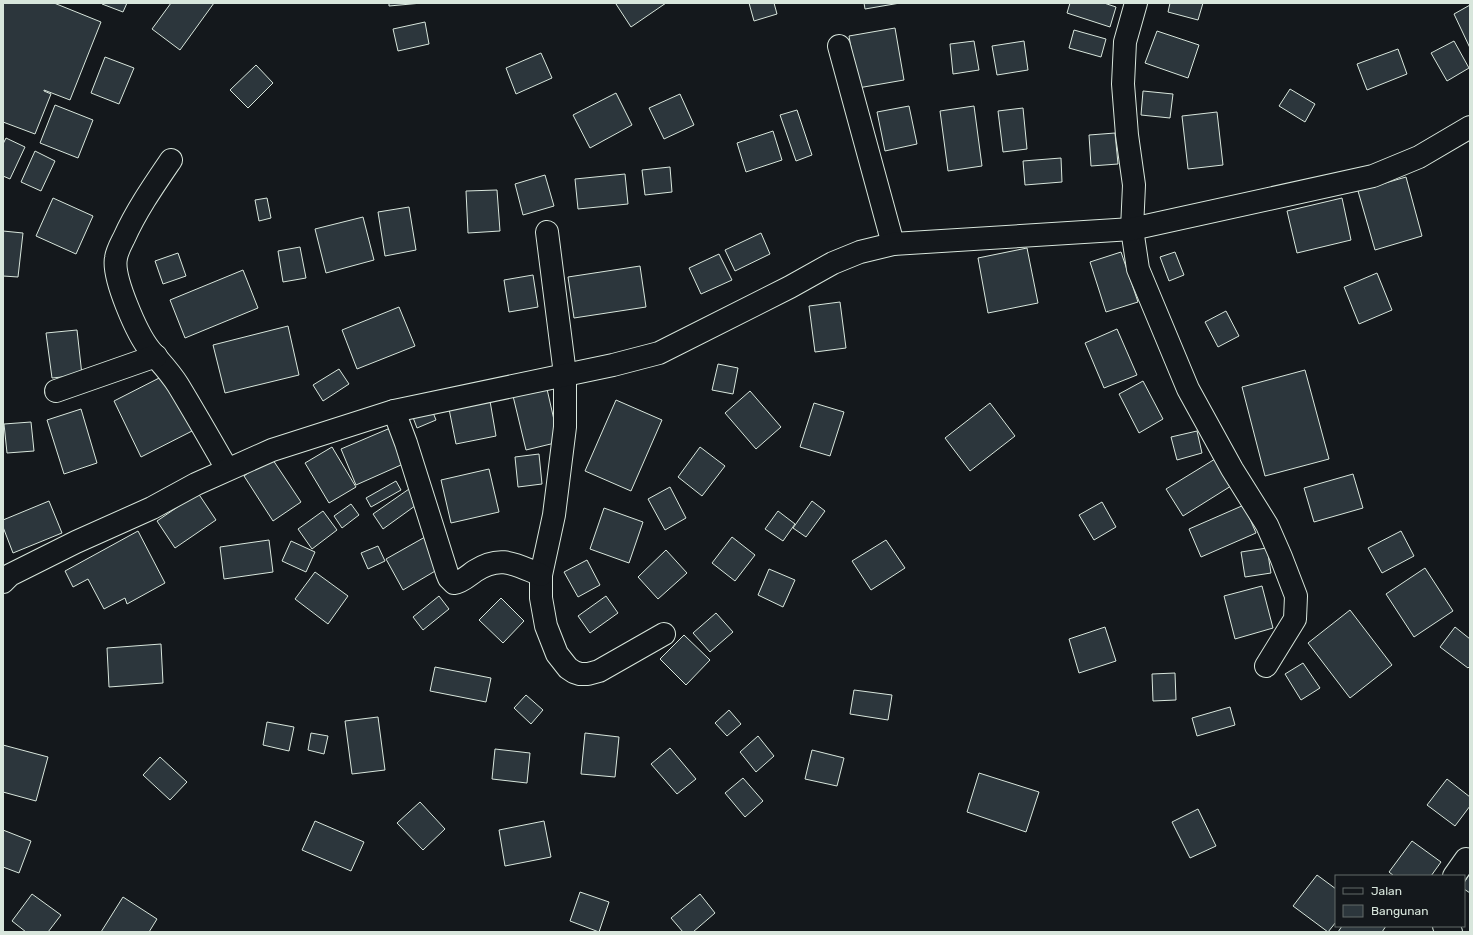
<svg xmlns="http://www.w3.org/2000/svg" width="1473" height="935" font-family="Rubik,sans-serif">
	<rect width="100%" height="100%" fill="#14181c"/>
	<g fill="#2c363c" stroke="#d8e6dc">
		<path d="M3 3H54L101 22 70 100 44 90V91L51 94 35 134 3 122Z"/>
		<path d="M102 3H127L123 12 102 4Z"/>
		<path d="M171 3H214L180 50 152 29Z"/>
		<path d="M389 3H422L389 6Z"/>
		<path d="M618 3H666L631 27 616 4Z"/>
		<path d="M749 3H774L777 14 754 21Z"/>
		<path d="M864 3H900L865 9Z"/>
		<path d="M1070 3H1104L1116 7 1110 27 1067 13Z"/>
		<path d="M1170 3H1203L1198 20 1168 12Z"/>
		<path d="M1470 5V48L1454 14Z"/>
		<path d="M425 22 429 44 398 51 393 29Z"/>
		<path d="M895 28 904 80 858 88 849 36Z"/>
		<path d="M1074 30 1106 39 1101 57 1069 48Z"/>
		<path d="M1157 31 1199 45 1188 78 1145 63Z"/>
		<path d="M974 41 979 70 953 74 950 44Z"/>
		<path d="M1024 41 1028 70 997 75 992 46Z"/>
		<path d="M1454 41 1469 68 1447 81 1431 53Z"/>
		<path d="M1398 49 1407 74 1367 90 1357 64Z"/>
		<path d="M541 53 552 78 516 94 506 68Z"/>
		<path d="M105 57 134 68 119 104 91 93Z"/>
		<path d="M256 65 273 83 248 108 230 90Z"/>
		<path d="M1290 89 1315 104 1305 122 1279 106Z"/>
		<path d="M1143 91 1173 94 1170 118 1141 115Z"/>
		<path d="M616 93 632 125 590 148 573 115Z"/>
		<path d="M680 94 694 125 664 139 649 108Z"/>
		<path d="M55 105 93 120 78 158 40 143Z"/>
		<path d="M909 106 917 144 885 151 877 112Z"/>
		<path d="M974 106 982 166 948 171 940 111Z"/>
		<path d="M1023 108 1027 149 1003 152 998 111Z"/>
		<path d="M797 110 812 155 796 161 780 115Z"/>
		<path d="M1217 112 1223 165 1188 169 1182 116Z"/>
		<path d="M773 131 782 160 746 172 737 143Z"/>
		<path d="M1115 133 1118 164 1091 166 1089 135Z"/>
		<path d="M6 138 25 147 10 179 3 176V144Z"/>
		<path d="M35 151 55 161 41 191 21 182Z"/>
		<path d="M1061 158 1062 182 1025 185 1023 161Z"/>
		<path d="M670 167 672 192 645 195 642 170Z"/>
		<path d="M625 174 628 204 578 209 575 179Z"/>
		<path d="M545 175 554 206 523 215 515 184Z"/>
		<path d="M1406 177 1422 236 1375 250 1358 191Z"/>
		<path d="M497 190 500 231 468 233 466 191Z"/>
		<path d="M53 198 93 216 76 254 36 236Z"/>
		<path d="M267 198 271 218 259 221 255 200Z"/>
		<path d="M1342 198 1351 240 1297 253 1287 211Z"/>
		<path d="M409 207 416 250 385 256 378 212Z"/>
		<path d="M363 217 374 260 326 273 315 229Z"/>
		<path d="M3 231 23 233 18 277 3 276Z"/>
		<path d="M761 233 770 254 735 271 725 250Z"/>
		<path d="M300 247 306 278 283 282 278 251Z"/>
		<path d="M1027 248 1038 303 988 313 978 258Z"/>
		<path d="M1121 252 1138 302 1106 312 1090 262Z"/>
		<path d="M1175 252 1184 275 1169 281 1160 257Z"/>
		<path d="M178 253 186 276 163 284 155 261Z"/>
		<path d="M719 254 732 280 701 294 689 268Z"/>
		<path d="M640 266 646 307 574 318 568 277Z"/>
		<path d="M243 270 258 308 185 338 170 300Z"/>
		<path d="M1377 273 1392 310 1359 324 1344 287Z"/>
		<path d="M533 275 538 307 509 312 504 280Z"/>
		<path d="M840 302 846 348 815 352 809 306Z"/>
		<path d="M399 307 415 346 357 369 342 330Z"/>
		<path d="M1226 311 1239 336 1218 347 1205 322Z"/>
		<path d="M288 326 299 375 225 393 213 345Z"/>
		<path d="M1117 329 1137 375 1104 388 1085 343Z"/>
		<path d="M77 330 82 375 52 378 46 333Z"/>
		<path d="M718 364 738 368 733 394 712 390Z"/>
		<path d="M339 369 349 384 323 401 313 385Z"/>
		<path d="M1305 370 1329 459 1265 476 1242 387Z"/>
		<path d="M169 373 196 429 141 457 114 401Z"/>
		<path d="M1143 381 1163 419 1139 433 1119 394Z"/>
		<path d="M547 389 559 442 526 450 513 396Z"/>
		<path d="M750 391 781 427 756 449 725 413Z"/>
		<path d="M616 400 662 420 631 491 585 471Z"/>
		<path d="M490 401 496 436 456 444 449 409Z"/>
		<path d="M814 403 844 412 830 456 800 447Z"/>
		<path d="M990 403 1015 436 970 471 945 438Z"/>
		<path d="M430 405 436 420 417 428 411 412Z"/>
		<path d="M81 409 97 463 64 474 47 420Z"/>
		<path d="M31 422 34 451 7 453 4 424Z"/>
		<path d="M395 426 410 461 356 485 341 449Z"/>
		<path d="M1197 431 1202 453 1177 460 1171 437Z"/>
		<path d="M332 447 356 487 329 503 305 463Z"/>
		<path d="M700 447 725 466 702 496 678 477Z"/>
		<path d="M539 454 542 484 518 487 515 457Z"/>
		<path d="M271 457 301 502 273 521 244 476Z"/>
		<path d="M1215 459 1231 486 1183 516 1166 489Z"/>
		<path d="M489 469 499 512 451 523 441 480Z"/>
		<path d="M1353 474 1363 508 1314 522 1304 488Z"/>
		<path d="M396 481 401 490 371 507 366 498Z"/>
		<path d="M670 487 686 518 665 530 648 499Z"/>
		<path d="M409 489 419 503 383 529 373 514Z"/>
		<path d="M198 493 216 520 175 548 157 521Z"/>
		<path d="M49 501 62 533 13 553 3 527V520Z"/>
		<path d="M812 501 825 511 806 537 793 528Z"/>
		<path d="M1102 502 1116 527 1094 540 1079 515Z"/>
		<path d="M351 504 359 515 342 528 334 516Z"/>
		<path d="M1244 505 1256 533 1201 557 1189 529Z"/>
		<path d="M604 508 643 522 629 563 590 549Z"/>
		<path d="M323 511 337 530 312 549 298 529Z"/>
		<path d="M778 511 795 524 783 541 765 529Z"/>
		<path d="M138 531 165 583 127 604 125 598 104 609 88 579 73 587 65 571Z"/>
		<path d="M1401 531 1414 556 1382 573 1368 548Z"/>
		<path d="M425 537 442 567 403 590 386 559Z"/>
		<path d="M732 537 755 555 735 581 712 563Z"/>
		<path d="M269 540 273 572 224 579 220 547Z"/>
		<path d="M886 540 905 568 871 590 852 561Z"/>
		<path d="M291 541 315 552 306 572 282 561Z"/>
		<path d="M378 546 385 561 368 569 361 553Z"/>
		<path d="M1267 548 1271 573 1245 577 1241 552Z"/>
		<path d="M666 550 687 573 658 599 638 577Z"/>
		<path d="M587 560 600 585 578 597 564 572Z"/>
		<path d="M1425 568 1453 611 1414 637 1386 594Z"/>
		<path d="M769 569 795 580 783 607 758 595Z"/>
		<path d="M315 572 348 596 328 624 295 599Z"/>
		<path d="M1262 586 1273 628 1235 639 1224 596Z"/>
		<path d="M439 596 449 609 423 630 413 617Z"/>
		<path d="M606 596 618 613 590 633 578 616Z"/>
		<path d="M501 598 524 621 503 643 479 620Z"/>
		<path d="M1350 610 1392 665 1350 698 1308 643Z"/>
		<path d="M716 613 733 632 710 652 693 633Z"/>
		<path d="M1105 627 1116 661 1079 673 1069 639Z"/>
		<path d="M1455 627 1470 639V666L1468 668 1440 647Z"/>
		<path d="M684 635 710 660 686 685 660 659Z"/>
		<path d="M161 644 163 683 109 687 107 648Z"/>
		<path d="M1303 663 1320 688 1301 700 1285 674Z"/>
		<path d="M435 667 491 678 486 702 430 691Z"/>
		<path d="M1175 673 1176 700 1153 701 1152 674Z"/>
		<path d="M854 690 892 695 888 720 850 714Z"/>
		<path d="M526 695 543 710 531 724 514 708Z"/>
		<path d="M1230 707 1235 725 1197 736 1192 718Z"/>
		<path d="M729 710 741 724 727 736 715 723Z"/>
		<path d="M378 717 385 770 352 774 345 721Z"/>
		<path d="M267 722 294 727 289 751 263 745Z"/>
		<path d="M311 733 328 736 324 754 308 750Z"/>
		<path d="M585 733 619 737 615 777 581 774Z"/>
		<path d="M758 736 774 756 756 772 740 752Z"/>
		<path d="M3 745 48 757 36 801 3 792Z"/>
		<path d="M670 748 696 779 677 794 651 764Z"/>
		<path d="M495 749 530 753 527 783 492 779Z"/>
		<path d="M812 750 844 758 837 786 805 779Z"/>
		<path d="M160 757 187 782 170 800 143 775Z"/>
		<path d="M979 773 1039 792 1026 832 967 812Z"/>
		<path d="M743 778 763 801 745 817 725 793Z"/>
		<path d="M1447 779 1470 797V806L1455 826 1427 805Z"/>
		<path d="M420 802 445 829 423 850 397 823Z"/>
		<path d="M1198 809 1216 846 1190 858 1172 822Z"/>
		<path d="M315 821 364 842 351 871 302 850Z"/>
		<path d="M544 821 551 857 505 866 499 830Z"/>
		<path d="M3 830 31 841 19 873 3 867Z"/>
		<path d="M1412 841 1441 862 1431 876H1394L1389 872Z"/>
		<path d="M1470 873V893L1464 889V883Z"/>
		<path d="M1317 875 1336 889V922L1328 932 1293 906Z"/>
		<path d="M580 892 609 902 599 932 570 921Z"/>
		<path d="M32 894 61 915 48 932H26L12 921Z"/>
		<path d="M700 894 715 913 693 932H683L671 918Z"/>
		<path d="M123 897 157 919 149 932H101Z"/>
		<path d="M1342 926H1386L1382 932H1338Z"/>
	</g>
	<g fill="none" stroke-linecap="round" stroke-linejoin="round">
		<g stroke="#d8e6dc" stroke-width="24">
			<g id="minor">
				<path d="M1136 3 1125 42 1123 84 1127 135 1134 185 1132 229 1138 269 1188 389 1232 469 1267 525 1281 557 1296 596 1295 619 1266 666"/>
				<path d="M839 46 893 244"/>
				<path d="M171 160C154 185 136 211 124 238 121 244 117 251 116 258 112 277 137 334 150 350 160 362 170 372 178 385 195 413 211 441 227 469"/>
				<path d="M547 232 565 374V427L554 515 541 575V598L546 626 557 654 568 668 574 672 580 674H588L599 671 664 634"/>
				<path d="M56 391 156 356"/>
				<path d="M394 411 406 443 447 573 449 578 454 583C462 582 469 575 475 571 501 554 516 565 541 575"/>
				<path d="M3 582 10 575 76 542 152 508 196 484 272 450 394 411 613 365 659 353 790 287 833 263 860 252 893 244 1132 229 1373 176 1419 157 1470 127"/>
				<path d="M1454 876 1466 859"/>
				<path d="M1444 926 1451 932"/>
			</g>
		</g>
		<use href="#minor" stroke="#14181c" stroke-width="22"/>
	</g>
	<rect width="1473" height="935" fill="none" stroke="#d8e6dc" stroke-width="8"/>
	<rect x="1335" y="875" width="130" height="52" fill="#14181c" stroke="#626a69"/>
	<rect x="1343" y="888" width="20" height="6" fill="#14181c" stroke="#626a69"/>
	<text x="1371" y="895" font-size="12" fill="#d8e6dc">Jalan</text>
	<rect x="1343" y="905" width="20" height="12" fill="#2c363c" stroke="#626a69"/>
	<text x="1371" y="915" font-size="12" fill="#d8e6dc">Bangunan</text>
</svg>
